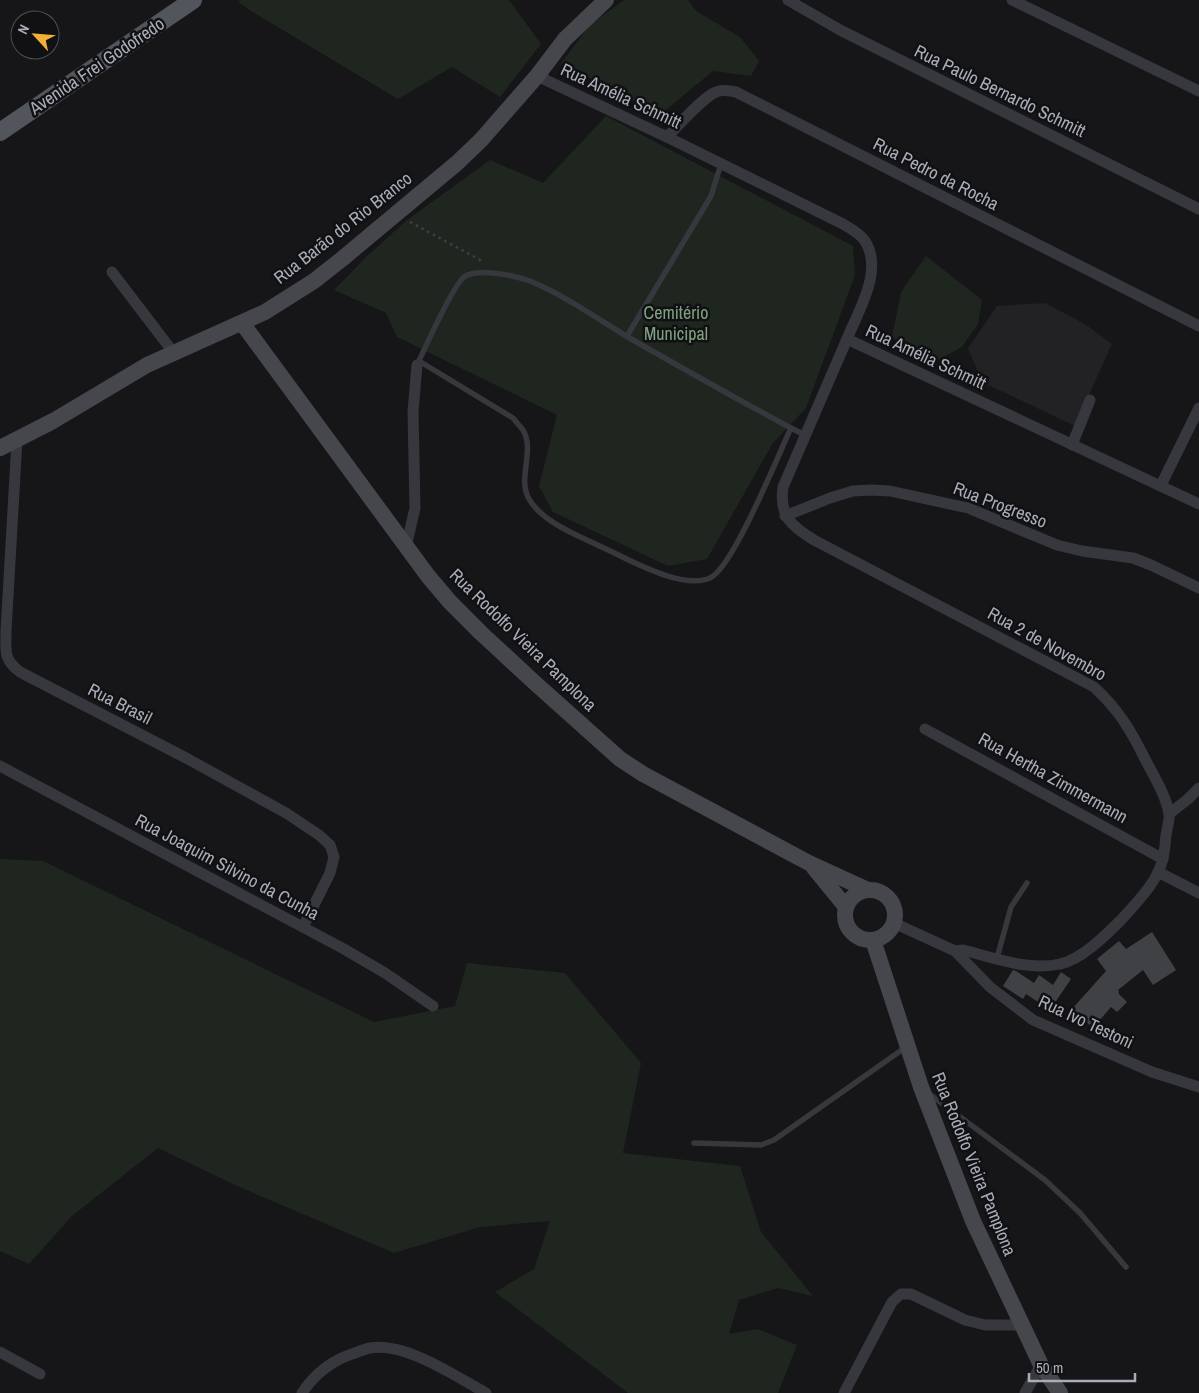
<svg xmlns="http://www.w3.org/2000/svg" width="1199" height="1393" font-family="'Archivo Narrow',sans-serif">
	<rect width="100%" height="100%" fill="#161618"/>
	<path fill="#222225" d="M1045 303 1085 324 1112 344 1075 426 982 382 968 348 997 306Z"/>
	<g fill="#1e261f">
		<path d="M241 0H509L541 44 500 97 452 67 398 99 251 11 238 2Z"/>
		<path d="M624 0H688L696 11 740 37 759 61 751 76 713 71 660 115 561 63 590 25Z"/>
		<path d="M606 116 853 246 855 275 806 408 773 443 707 559 668 566 553 512 539 486 557 415 397 337 386 313 334 290 367 256 407 220 490 160 543 183Z"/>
		<path d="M926 256 982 300 978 324 962 347 932 363 892 337 901 292Z"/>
		<path d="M0 859 43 861 374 1022 455 1006 467 963 565 973 641 1063 623 1153 740 1166 761 1232 813 1296 778 1288 739 1300 729 1334 758 1329 797 1345 778 1393H628L495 1292 534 1269 550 1221 480 1227 394 1253 235 1185 158 1148 72 1216 29 1264 0 1251Z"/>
	</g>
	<g fill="#404145">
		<path d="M1152 932 1176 970 1153 985 1143 970 1118 990 1119 992 1118 993 1127 1002 1117 1012 1111 1007 1093 1028 1072 1009 1106 971 1097 959 1119 941 1126 949Z"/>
		<path d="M1013 970 1016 971 1034 983 1039 975 1053 985 1061 972 1071 979 1050 1010 1026 994 1023 999 1003 986Z"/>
	</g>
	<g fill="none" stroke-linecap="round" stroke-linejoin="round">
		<path stroke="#3d3f44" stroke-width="2.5" stroke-dasharray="2.5 4" stroke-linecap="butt" d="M410 222 484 262"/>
		<g stroke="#37383d" stroke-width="5.5">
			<path d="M627 336 711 196 721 164"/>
			<path d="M419 361 513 418C516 422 520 426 523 430 535 450 518 477 528 497 541 523 582 537 606 549 631 561 683 590 710 578 733 568 778 455 791 428L805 435"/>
			<path d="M418 363C426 346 452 287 464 277 478 267 516 276 530 281 564 295 595 317 626 336 680 367 735 398 791 428"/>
			<path d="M997 958 1011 907 1027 883"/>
			<path d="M928 1093 1045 1180 1080 1213 1126 1267"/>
			<path d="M694 1143 761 1145 774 1140 906 1047"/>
		</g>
		<g stroke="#37383d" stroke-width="11">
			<path d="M788 0 840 30 1199 209"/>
			<path d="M1012 0 1199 91"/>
			<path d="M537 76 667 137 843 224C851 229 860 233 865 241 884 271 858 311 847 339L1199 504"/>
			<path d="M667 137C678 126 703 97 716 92 723 89 729 91 736 92L1199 326"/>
			<path d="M112 272 173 352"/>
			<path d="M847 339 783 487C779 516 791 526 814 540L1094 687C1118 709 1130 729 1144 757 1153 775 1165 793 1169 813 1170 820 1167 828 1166 835 1165 843 1165 851 1163 858 1158 882 1137 902 1121 920 1106 935 1081 960 1060 964 1028 971 994 958 963 950L955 951"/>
			<path d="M17 440 6 631C6 651 3 659 20 672L188 759 286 813 319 835 330 845 334 857 330 873 303 927"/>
			<path d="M1072 445 1090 400"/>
			<path d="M1161 485 1199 408"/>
			<path d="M785 516 830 498 853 491 870 490 890 491 968 508 1057 545 1082 551 1133 558 1151 565 1199 588"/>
			<path d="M406 547 415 508 413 412 417 365"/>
			<path d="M925 729 1163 859"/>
			<path d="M0 766 344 949 385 973 433 1006"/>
			<path d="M1169 814 1188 799 1199 788"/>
			<path d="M1158 872 1199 893"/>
			<path d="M894 923 955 951 990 987 1033 1020 1152 1072 1199 1087"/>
			<path d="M0 1352 40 1374"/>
			<path d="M302 1393C314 1375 331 1361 352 1354 358 1352 364 1349 370 1348 406 1342 455 1376 486 1393"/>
			<path d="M844 1393 892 1302 901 1294H911L965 1320 985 1325H1021"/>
			<path d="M1025 1393 1041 1365"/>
		</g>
		<g stroke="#45474d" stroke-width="16">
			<path d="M242 323 428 576 450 602 481 633 535 683 620 759 643 774 809 863 868 890"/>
			<path d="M0 448 53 421 147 365 265 312 314 281 342 259 457 163 481 140 537 76 565 39 606 0"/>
			<path d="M814 868 846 907"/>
			<circle cx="870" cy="915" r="25"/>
			<path d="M873 940 921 1087 973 1221 1041 1365 1060 1393"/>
		</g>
		<path stroke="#53555c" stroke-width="18" d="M0 132 193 0"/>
	</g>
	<g text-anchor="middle" stroke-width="5" stroke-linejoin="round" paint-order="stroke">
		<g font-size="18" fill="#a8adb8" stroke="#111113">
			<text transform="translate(97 66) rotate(-34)" y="6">Avenida Frei Godofredo</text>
			<text transform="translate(1000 91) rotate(26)" y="6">Rua Paulo Bernardo Schmitt</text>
			<text transform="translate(621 96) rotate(25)" y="6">Rua Amélia Schmitt</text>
			<text transform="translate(936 174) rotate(27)" y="6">Rua Pedro da Rocha</text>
			<text transform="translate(343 228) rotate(-38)" y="6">Rua Barão do Rio Branco</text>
			<text transform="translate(926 357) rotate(25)" y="6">Rua Amélia Schmitt</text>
			<text transform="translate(1000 505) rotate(21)" y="6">Rua Progresso</text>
			<text transform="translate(523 640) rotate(44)" y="6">Rua Rodolfo Vieira Pamplona</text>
			<text transform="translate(1047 644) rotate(29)" y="6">Rua 2 de Novembro</text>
			<text transform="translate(120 704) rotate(27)" y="6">Rua Brasil</text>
			<text transform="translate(1053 778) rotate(29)" y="6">Rua Hertha Zimmermann</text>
			<text transform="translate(227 867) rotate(28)" y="6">Rua Joaquim Silvino da Cunha</text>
			<text transform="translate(1086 1022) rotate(25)" y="6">Rua Ivo Testoni</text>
			<text transform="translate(974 1164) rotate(68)" y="6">Rua Rodolfo Vieira Pamplona</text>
		</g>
		<g font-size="18" fill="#7fa381" stroke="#111113">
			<text x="676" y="319">Cemitério<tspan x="676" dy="21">Municipal</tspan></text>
		</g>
	</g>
	<g transform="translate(35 35) rotate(296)"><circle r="24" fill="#111113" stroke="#4d4f55"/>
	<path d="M0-4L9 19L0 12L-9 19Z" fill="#f2b134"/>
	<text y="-8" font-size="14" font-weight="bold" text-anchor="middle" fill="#a8adb8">N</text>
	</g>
	<path d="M1029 1373v8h106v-8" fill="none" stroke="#a8adb8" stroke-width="2.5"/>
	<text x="1036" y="1373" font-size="15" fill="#a8adb8" stroke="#111113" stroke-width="4" paint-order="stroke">50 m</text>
</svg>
